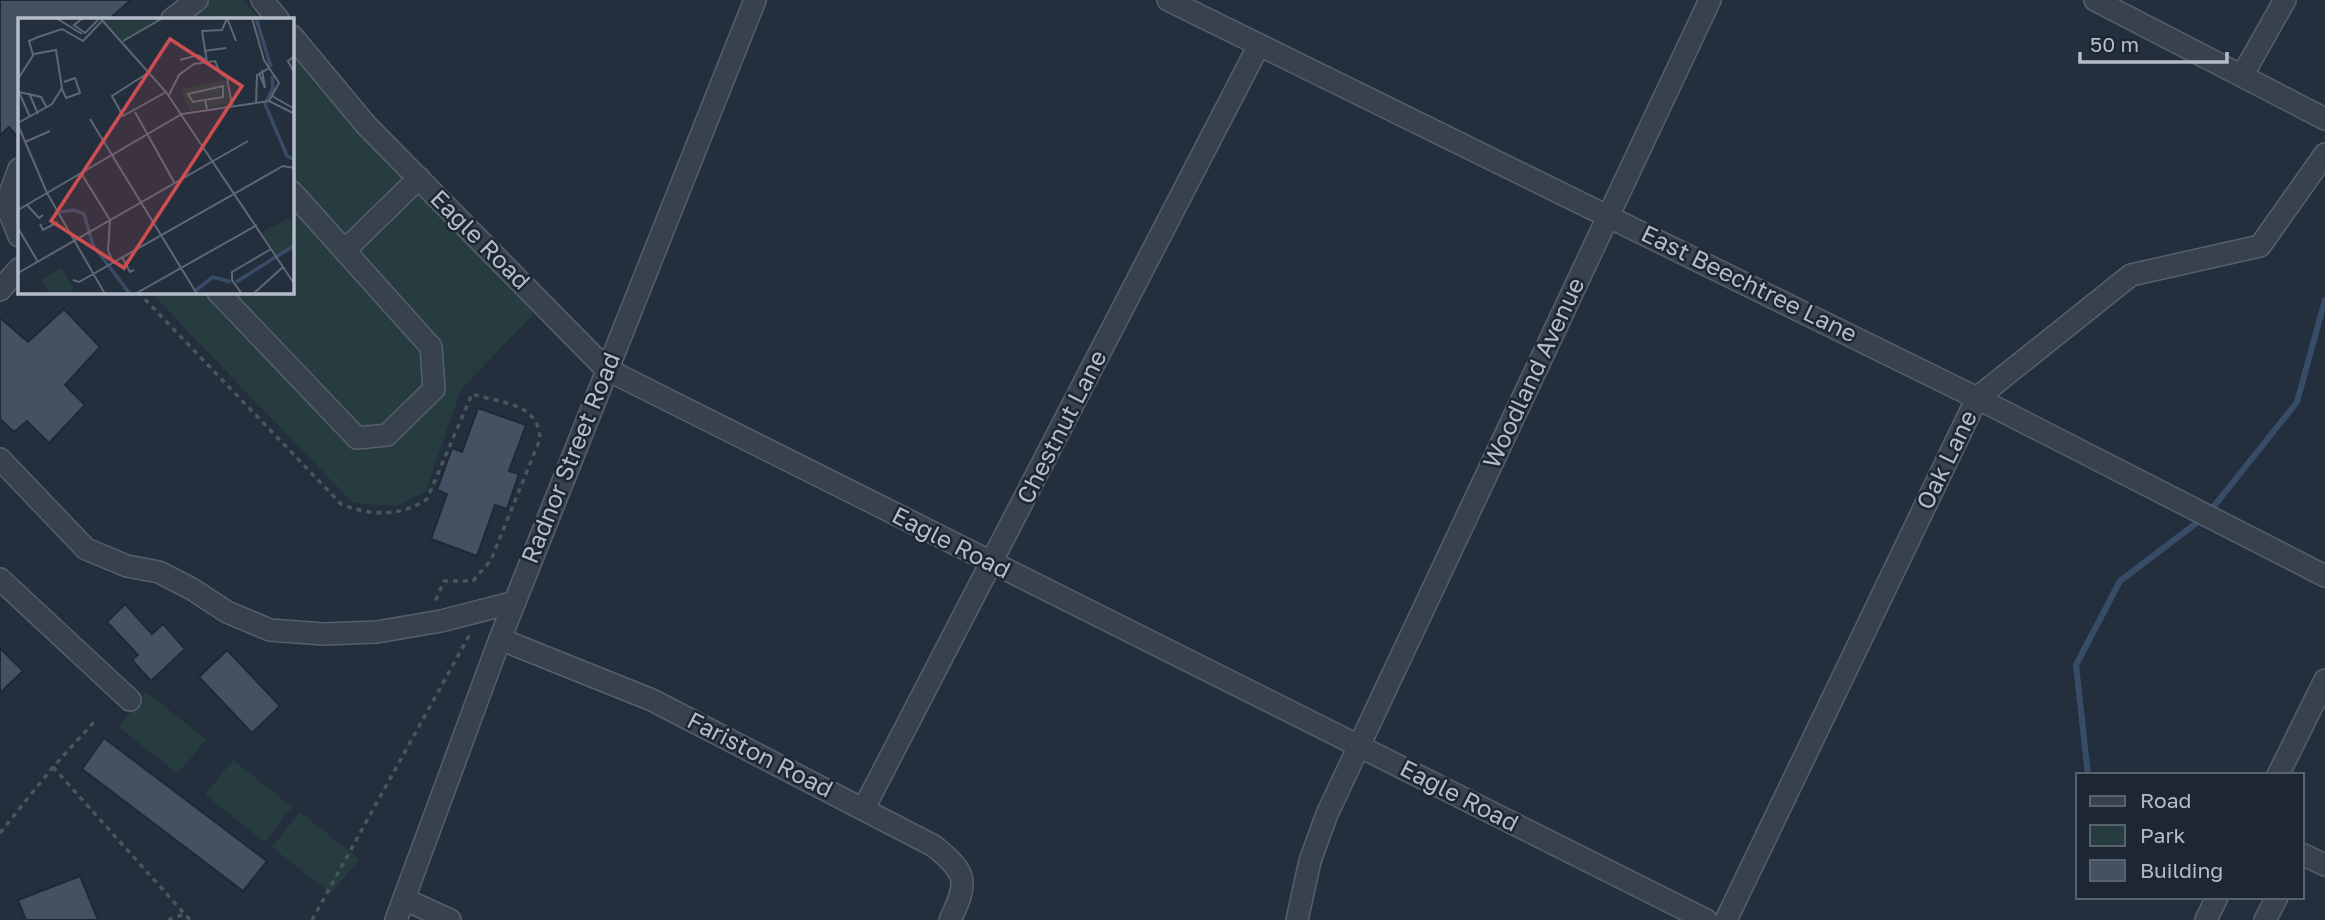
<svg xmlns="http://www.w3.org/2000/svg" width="2325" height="920" font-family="'Golos Text',sans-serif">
	<rect width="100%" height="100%" fill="#242f3e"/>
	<g fill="#263c3f">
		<path d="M209 0H242L260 19H186Z"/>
		<path d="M292 54 534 314 461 389 426 491 397 506 353 503 150 292H292Z"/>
		<path d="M146 692 206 739 178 774 119 727Z"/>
		<path d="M233 760 292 807 265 842 205 795Z"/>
		<path d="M300 812 359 859 331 894 272 847Z"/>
	</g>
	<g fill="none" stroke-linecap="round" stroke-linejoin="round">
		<path stroke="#394c67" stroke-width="6" d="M2088 775 2076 665 2120 581 2207 515 2297 402 2325 300"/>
	</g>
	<g fill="#455162" stroke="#1f2835" stroke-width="2">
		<path d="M0 0H131L109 19H19V139L9 127 0 135Z"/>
		<path d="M64 309 100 347 65 385 85 405 49 443 27 421 14 432 0 419V318L28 342Z"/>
		<path d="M478 408 526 425 509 471 519 474 507 509 495 505 477 556 431 539 447 494 437 490 452 448 462 452Z"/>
		<path d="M125 604 152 634 163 624 185 649 151 681 132 660 138 655 107 622Z"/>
		<path d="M0 648 23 671 0 693Z"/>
		<path d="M227 650 280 706 252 733 199 677Z"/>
		<path d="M104 738 267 861 243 891 82 769Z"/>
		<path d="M80 876 98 920H26L18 900Z"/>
	</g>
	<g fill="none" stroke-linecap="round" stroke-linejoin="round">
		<g stroke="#565f6c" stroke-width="24">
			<g id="minor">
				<path d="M262 0 278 19"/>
				<path d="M1168 0 1977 398 2325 576"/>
				<path d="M2095 0 2325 119"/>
				<path d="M172 19 197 0"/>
				<path d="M292 36 366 125 606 369 1706 920"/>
				<path d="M2242 76 2285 0"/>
				<path d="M19 169 6 204 19 236"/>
				<path d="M346 249 419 178"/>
				<path d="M0 290 19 269"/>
				<path d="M218 292 357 438 387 435 434 389 431 347 292 192"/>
				<path d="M0 459 86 549 127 566 159 572 192 589 227 612 270 630 324 634 377 632 441 621 515 602"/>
				<path d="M0 579 130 700"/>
				<path d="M500 639 652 700 934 846C967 873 969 881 950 920"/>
				<path d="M2278 775 2325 680"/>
				<path d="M864 808 1259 45"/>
				<path d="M2302 854 2325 865"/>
				<path d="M404 899 450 920"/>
				<path d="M396 920 500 639 755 0"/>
				<path d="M1297 920 1310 861 1327 814 1710 0"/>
				<path d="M1726 920 1977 398 2131 275 2260 246 2325 154"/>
				<path d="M2206 920 2217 897"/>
				<path d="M2265 920 2277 897"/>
			</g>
		</g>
		<g stroke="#44595c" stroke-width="3.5" stroke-dasharray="5 5" stroke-linecap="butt">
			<path d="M138 292 341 504C370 516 401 517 427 499L472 394C501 403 539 403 540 439L491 560 473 581H444L435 602"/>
			<path d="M53 767 190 920"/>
			<path d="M0 833 53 767 95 721"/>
			<path d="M168 920 185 914"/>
			<path d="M312 920 470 634"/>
		</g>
		<use href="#minor" stroke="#38414e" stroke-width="21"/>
	</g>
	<g text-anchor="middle" stroke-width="5" stroke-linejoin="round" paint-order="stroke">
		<g font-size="24" fill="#b4bcc9" stroke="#1d2633">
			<text transform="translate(480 240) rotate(45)" y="8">Eagle Road</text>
			<text transform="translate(1749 284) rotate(26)" y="8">East Beechtree Lane</text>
			<text transform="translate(1534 373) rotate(-65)" y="8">Woodland Avenue</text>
			<text transform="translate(1062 427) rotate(-63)" y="8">Chestnut Lane</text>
			<text transform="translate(571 458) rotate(-68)" y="8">Radnor Street Road</text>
			<text transform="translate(1947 460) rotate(-64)" y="8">Oak Lane</text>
			<text transform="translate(951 543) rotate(27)" y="8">Eagle Road</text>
			<text transform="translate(760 755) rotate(27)" y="8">Fariston Road</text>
			<text transform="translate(1459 796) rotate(27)" y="8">Eagle Road</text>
		</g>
	</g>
	<g transform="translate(18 18)">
		<rect width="276" height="276" fill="#242f3e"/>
		<path d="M82 0H145L105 23ZM208 62 212 86 172 93 164 76 167 70ZM272 200 275 228 259 239 244 214ZM44 250 56 271 49 276 33 275 22 262Z" fill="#263c3f"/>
		<path fill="none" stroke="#394c67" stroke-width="3.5" d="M238 0 253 49M254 58 255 70 247 86 269 138 277 142M42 194 56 192 66 196 75 227 112 276M218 264 277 227M178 272 195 259 213 264"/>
		<path fill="none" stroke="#5e6776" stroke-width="2" d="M38 0 64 16M65 0 56 7 67 15 80 2M82 0 148 74 277 267M209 0 218 23M234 0 246 42 261 65 251 83M105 23 145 0M186 33 208 30M15 37 11 23 20 19 44 11 65 23 84 3M277 38 270 43 277 56M162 42 180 37 188 42M189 44 184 13 204 12 209 0M133 53 94 78 105 98 148 74M241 55 247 70 244 52M0 61 16 36 38 32 44 70 34 86 0 105M44 71 48 80 62 75 57 60 46 64M1 74 23 79 29 90M1 74 12 99M11 75 20 96M151 77 161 57 176 46 197 43 202 55 209 60 214 87M254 78 275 90M187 82 175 84 170 76 205 68V79L187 82 189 91M238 85 239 57 251 50M117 94 156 164M72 101 179 276M0 107 29 175 87 276M7 124 32 113M63 155 92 202 90 232 95 245M9 187 21 200 25 197M0 192 164 96 251 83 277 96M22 206 25 212 40 204M0 210 20 244M104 239 112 254 116 252M0 255 230 123M55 262 61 264 265 148 277 150M117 276 239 207M224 276 214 262V254L253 231M235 276 265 249"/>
		<path fill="#ce4d50" fill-opacity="0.15" stroke="#ce4d50" stroke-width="3.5" d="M152 21 224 68 106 250 33 203Z"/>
		<rect width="276" height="276" fill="none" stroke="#b4bcc9" stroke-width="3.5"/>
	</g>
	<rect x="2076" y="773" width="228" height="126" fill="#1d2633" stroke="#59626f" stroke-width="2"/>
	<rect x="2090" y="796" width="35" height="10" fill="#38414e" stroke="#59626f" stroke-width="2"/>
	<text x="2140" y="808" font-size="21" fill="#b4bcc9">Road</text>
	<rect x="2090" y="825" width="35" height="21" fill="#263c3f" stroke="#59626f" stroke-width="2"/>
	<text x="2140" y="843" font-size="21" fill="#b4bcc9">Park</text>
	<rect x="2090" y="860" width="35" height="21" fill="#455162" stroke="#59626f" stroke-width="2"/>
	<text x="2140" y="878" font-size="21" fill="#b4bcc9">Building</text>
	<path d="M2080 52v10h147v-10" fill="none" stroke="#b4bcc9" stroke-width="3.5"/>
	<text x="2090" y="52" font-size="21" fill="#b4bcc9" stroke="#1d2633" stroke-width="5" paint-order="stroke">50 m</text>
</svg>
